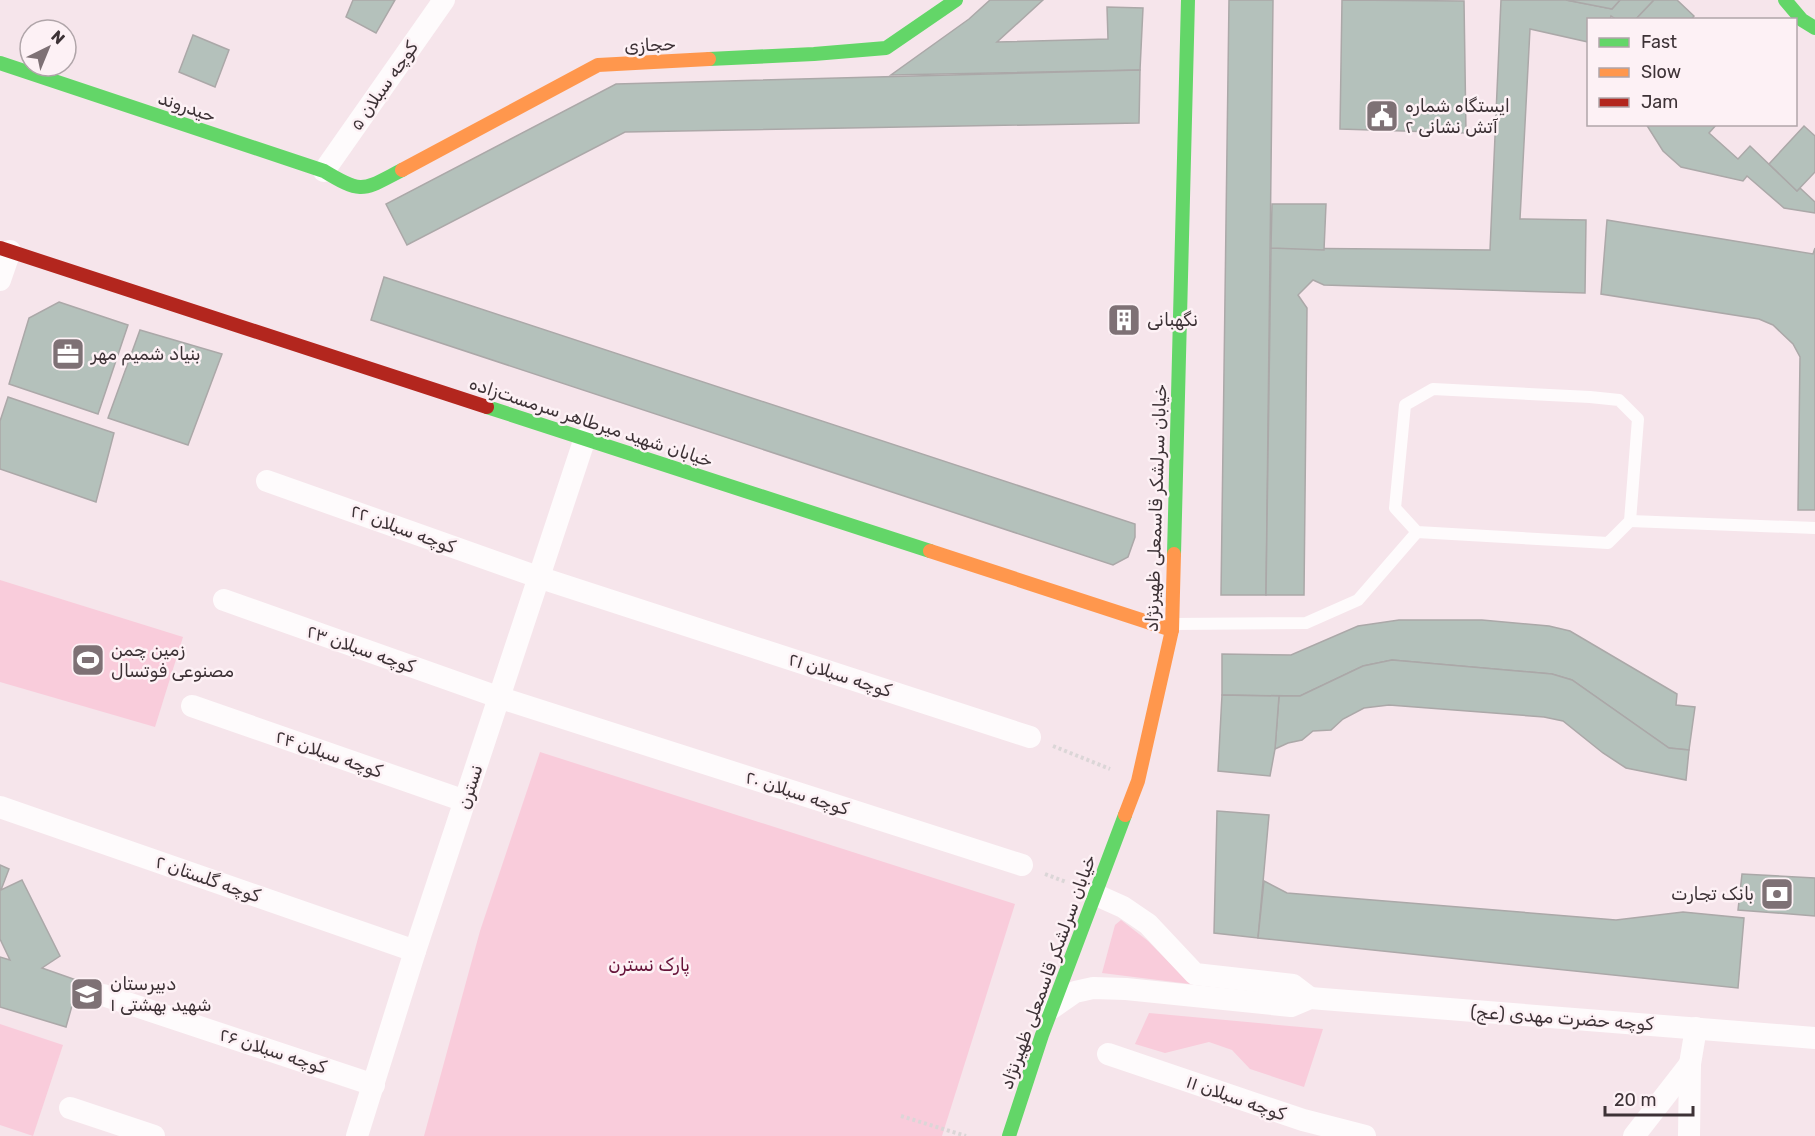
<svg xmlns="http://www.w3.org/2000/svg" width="1815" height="1136" font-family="Rubik,Cairo,sans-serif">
	<rect width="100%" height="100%" fill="#f6e5eb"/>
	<g fill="#f9ccdb">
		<path d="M0 580 183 637 155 727 0 682Z"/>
		<path d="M540 752 1015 904 942 1136H424L480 931Z"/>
		<path d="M1121 920 1148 941 1190 984 1102 973 1115 925Z"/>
		<path d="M1149 1013 1323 1029 1304 1087 1250 1069 1232 1050 1209 1042 1165 1053 1135 1044Z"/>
		<path d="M0 1024 63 1045 33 1136 0 1125Z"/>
	</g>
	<g fill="#b4c1bb" stroke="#aba8a8" stroke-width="1.5">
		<path d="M353 0H395L376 33 346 17Z"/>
		<path d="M990 0H1043L997 42 1108 39 1107 7 1143 8 1140 70 891 75 969 19Z"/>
		<path d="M1229 0H1273L1266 595H1221Z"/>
		<path d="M1342 0 1464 1 1466 133 1340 129Z"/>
		<path d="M1501 0H1566L1612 9 1620 0H1654L1635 20H1617L1611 16 1610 20H1588V42L1530 29 1520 219 1586 220 1585 293 1356 286 1324 285 1313 280 1298 295 1307 308 1304 595H1266L1271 248 1490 250Z"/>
		<path d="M1566 0H1620L1612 9Z"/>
		<path d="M1654 0H1677L1694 16 1691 20H1635Z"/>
		<path d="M193 35 229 50 215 87 179 72Z"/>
		<path d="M1140 70 1139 123 625 132 407 245 386 204 616 84Z"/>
		<path d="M1646 124H1717L1709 133 1738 159 1750 146 1797 191 1800 188 1815 202V213L1784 208 1747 176 1743 181 1681 167 1663 151Z"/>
		<path d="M1804 126 1815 136V172L1797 191 1769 164Z"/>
		<path d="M1272 204H1326L1324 250 1271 248Z"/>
		<path d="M1607 220 1813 254 1815 248V510H1798L1800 357 1793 344 1773 325 1759 319 1601 294Z"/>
		<path d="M384 277 1135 524V537L1128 557 1113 565 371 320Z"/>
		<path d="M59 302 128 325 98 414 9 384 29 318Z"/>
		<path d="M1137 307 1136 333 1111 334 1112 308Z"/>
		<path d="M140 330 222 354 188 445 108 418Z"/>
		<path d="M8 397 114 433 96 502 0 469V421Z"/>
		<path d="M1399 620H1482L1549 626 1570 631 1677 694 1676 705 1695 707 1689 750 1669 748 1572 680 1552 674 1392 660 1363 666 1300 696 1222 695V654L1291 655 1358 626Z"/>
		<path d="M1392 660 1552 674 1572 680 1669 748 1689 750 1686 780 1626 768 1603 753 1563 721 1544 717 1389 705 1364 708 1343 719 1331 730 1313 731 1302 740 1288 743 1275 749 1279 696H1300L1363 666Z"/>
		<path d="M1222 695 1279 696 1275 749 1270 776 1218 771Z"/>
		<path d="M1217 811 1269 815 1258 938 1214 933Z"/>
		<path d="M0 865 9 869 1 890 22 880 60 956 42 968 79 981 66 1027 0 1007V957L10 960 0 939Z"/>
		<path d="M1742 874 1815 878V916L1738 910Z"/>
		<path d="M1264 881 1287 893 1616 920 1683 912 1744 918 1738 988 1258 938Z"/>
	</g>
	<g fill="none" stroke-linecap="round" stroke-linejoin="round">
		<g stroke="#dbd6d7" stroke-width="4" stroke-dasharray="3 3" stroke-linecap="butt">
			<path d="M1053 746 1110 769"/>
			<path d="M1045 874 1066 882"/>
			<path d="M901 1116 966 1136"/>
		</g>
		<g stroke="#fefbfc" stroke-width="12">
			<path d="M1433 389 1590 397 1619 400 1638 419 1630 521 1608 543 1417 532 1395 508 1405 405Z"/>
			<path d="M1630 521 1815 528"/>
			<path d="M1172 624 1306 623 1358 600 1417 532"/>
		</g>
		<g stroke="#fefbfc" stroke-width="22">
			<path d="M324 171 444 0"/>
			<path d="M0 280 10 251"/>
			<path d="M267 481 538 577 1030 737"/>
			<path d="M224 600 498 697 1022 865"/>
			<path d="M192 706 465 801"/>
			<path d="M0 807 415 951"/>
			<path d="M1094 894 1123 907 1148 924 1195 974 1293 985 1310 998"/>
			<path d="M103 995 374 1085"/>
			<path d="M1052 1008 1075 992 1093 988 1126 989 1291 1006 1310 998 1815 1038"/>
			<path d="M1108 1054 1303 1120 1365 1136"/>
			<path d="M70 1108 154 1136"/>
			<path d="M357 1136 415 951 585 438"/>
			<path d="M1634 1136 1690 1064"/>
			<path d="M1689 1136 1690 1064 1696 1028"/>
		</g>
		<g stroke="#63d668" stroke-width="14">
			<path d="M1785 0 1802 20 1815 28"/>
			<path d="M709 59 814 54 886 48 956 0"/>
			<path d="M0 63 324 171C363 195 363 190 402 170"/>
			<path d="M487 407 930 551"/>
			<path d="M1174 554 1188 0"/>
			<path d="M1009 1136 1042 1035 1125 815"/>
		</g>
		<g stroke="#ff974d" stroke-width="14">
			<path d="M402 170 598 65 709 59"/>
			<path d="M930 551 1172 630"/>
			<path d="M1125 815 1138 781 1172 630 1174 554"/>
		</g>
		<path stroke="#b3261e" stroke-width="14" d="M0 248 487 407"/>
	</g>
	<defs>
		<g id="civic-square" transform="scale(1.725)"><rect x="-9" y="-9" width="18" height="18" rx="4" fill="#7e7175" stroke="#fdf1f5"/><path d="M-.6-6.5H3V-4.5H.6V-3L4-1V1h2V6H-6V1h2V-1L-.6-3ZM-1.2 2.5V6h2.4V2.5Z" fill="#fff"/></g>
		<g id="building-square" transform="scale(1.725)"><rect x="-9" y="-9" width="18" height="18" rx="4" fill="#7e7175" stroke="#fdf1f5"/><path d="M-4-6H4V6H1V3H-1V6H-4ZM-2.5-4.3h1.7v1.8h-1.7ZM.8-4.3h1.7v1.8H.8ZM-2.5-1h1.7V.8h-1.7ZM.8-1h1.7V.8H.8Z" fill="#fff"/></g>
		<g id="office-square" transform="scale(1.725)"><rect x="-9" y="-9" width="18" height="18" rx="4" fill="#7e7175" stroke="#fdf1f5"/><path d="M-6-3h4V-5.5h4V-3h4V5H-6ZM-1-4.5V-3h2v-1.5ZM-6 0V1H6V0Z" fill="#fff"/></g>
		<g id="stadium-square" transform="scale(1.725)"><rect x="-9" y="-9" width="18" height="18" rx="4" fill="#7e7175" stroke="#fdf1f5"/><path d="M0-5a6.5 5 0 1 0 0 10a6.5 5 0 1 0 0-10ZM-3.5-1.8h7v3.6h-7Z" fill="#fff"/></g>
		<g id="bank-square" transform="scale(1.725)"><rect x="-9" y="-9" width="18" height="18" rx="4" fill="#7e7175" stroke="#fdf1f5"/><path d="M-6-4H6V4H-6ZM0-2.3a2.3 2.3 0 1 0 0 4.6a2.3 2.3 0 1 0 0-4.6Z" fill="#fff"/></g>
		<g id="school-square" transform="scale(1.725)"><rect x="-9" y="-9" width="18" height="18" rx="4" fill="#7e7175" stroke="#fdf1f5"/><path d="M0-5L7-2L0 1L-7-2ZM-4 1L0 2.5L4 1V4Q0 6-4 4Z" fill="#fff"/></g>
	</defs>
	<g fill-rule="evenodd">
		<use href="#civic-square" x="1382" y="116"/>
		<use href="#building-square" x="1124" y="320"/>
		<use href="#office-square" x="68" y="354"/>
		<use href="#stadium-square" x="88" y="660"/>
		<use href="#bank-square" x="1777" y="894"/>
		<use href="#school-square" x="87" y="994"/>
	</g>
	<g text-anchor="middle" stroke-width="5" stroke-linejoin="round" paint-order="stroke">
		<g font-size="18" fill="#3d3236" stroke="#fdf1f5">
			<text transform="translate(650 45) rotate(-3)" y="6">حجازی</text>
			<text transform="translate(384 86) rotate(-55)" y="6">کوچه سبلان ۵</text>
			<text transform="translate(187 107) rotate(19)" y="6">حیدروند</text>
			<text transform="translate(591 422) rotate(18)" y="6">خیابان شهید میرطاهر سرمست‌زاده</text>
			<text transform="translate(1156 508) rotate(-88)" y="6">خیابان سرلشکر قاسمعلی ظهیرنژاد</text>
			<text transform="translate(403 529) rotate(20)" y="6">کوچه سبلان ۲۲</text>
			<text transform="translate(361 649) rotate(19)" y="6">کوچه سبلان ۲۳</text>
			<text transform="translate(840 675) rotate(18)" y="6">کوچه سبلان ۲۱</text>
			<text transform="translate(329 754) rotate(19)" y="6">کوچه سبلان ۲۴</text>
			<text transform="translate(470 787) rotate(-72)" y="6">نسترن</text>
			<text transform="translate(797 793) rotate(18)" y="6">کوچه سبلان ۲۰</text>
			<text transform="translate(208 879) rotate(19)" y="6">کوچه گلستان ۲</text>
			<text transform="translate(1048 972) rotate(-70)" y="6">خیابان سرلشکر قاسمعلی ظهیرنژاد</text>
			<text transform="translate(1562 1018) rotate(4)" y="6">کوچه حضرت مهدی (عج)</text>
			<text transform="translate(273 1051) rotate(18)" y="6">کوچه سبلان ۲۶</text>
			<text transform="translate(1236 1098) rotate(19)" y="6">کوچه سبلان ۱۱</text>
		</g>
		<g font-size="18" fill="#3d3236" stroke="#fdf1f5" text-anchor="start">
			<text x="1405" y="112">ایستگاه شماره<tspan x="1405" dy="21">۲ آتش نشانی</tspan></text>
			<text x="1147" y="326">نگهبانی</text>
			<text x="91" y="360">بنیاد شمیم مهر</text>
			<text x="111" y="656">زمین چمن<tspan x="111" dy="21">مصنوعی فوتسال</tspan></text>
			<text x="1754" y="900" text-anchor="end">بانک تجارت</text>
			<text x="110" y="990">دبیرستان<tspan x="110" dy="21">شهید بهشتی ۱</tspan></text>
		</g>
		<g font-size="18" fill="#66143a" stroke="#fdf1f5">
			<text x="649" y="971">پارک نسترن</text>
		</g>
	</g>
	<rect x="1587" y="18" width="210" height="108" fill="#fdf1f5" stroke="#b0a5a9" stroke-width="1.5"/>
	<rect x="1599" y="38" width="30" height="9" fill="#63d668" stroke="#b0a5a9" stroke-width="1.5"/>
	<text x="1641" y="48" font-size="18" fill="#3d3236">Fast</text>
	<rect x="1599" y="68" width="30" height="9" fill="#ff974d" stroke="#b0a5a9" stroke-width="1.5"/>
	<text x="1641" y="78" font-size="18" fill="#3d3236">Slow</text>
	<rect x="1599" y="98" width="30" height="9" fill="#b3261e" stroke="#b0a5a9" stroke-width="1.5"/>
	<text x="1641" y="108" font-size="18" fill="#3d3236">Jam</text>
	<g transform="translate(48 48) rotate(43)"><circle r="28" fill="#fdf1f5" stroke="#b0a5a9" stroke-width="1.5"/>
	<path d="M0-4.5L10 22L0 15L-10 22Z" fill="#7e7175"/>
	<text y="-9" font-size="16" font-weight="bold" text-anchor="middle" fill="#3d3236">N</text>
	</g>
	<path d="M1605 1106v9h88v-9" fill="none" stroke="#3d3236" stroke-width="3"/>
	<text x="1614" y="1106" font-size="18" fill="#3d3236" stroke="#fdf1f5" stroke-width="4.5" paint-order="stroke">20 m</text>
</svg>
